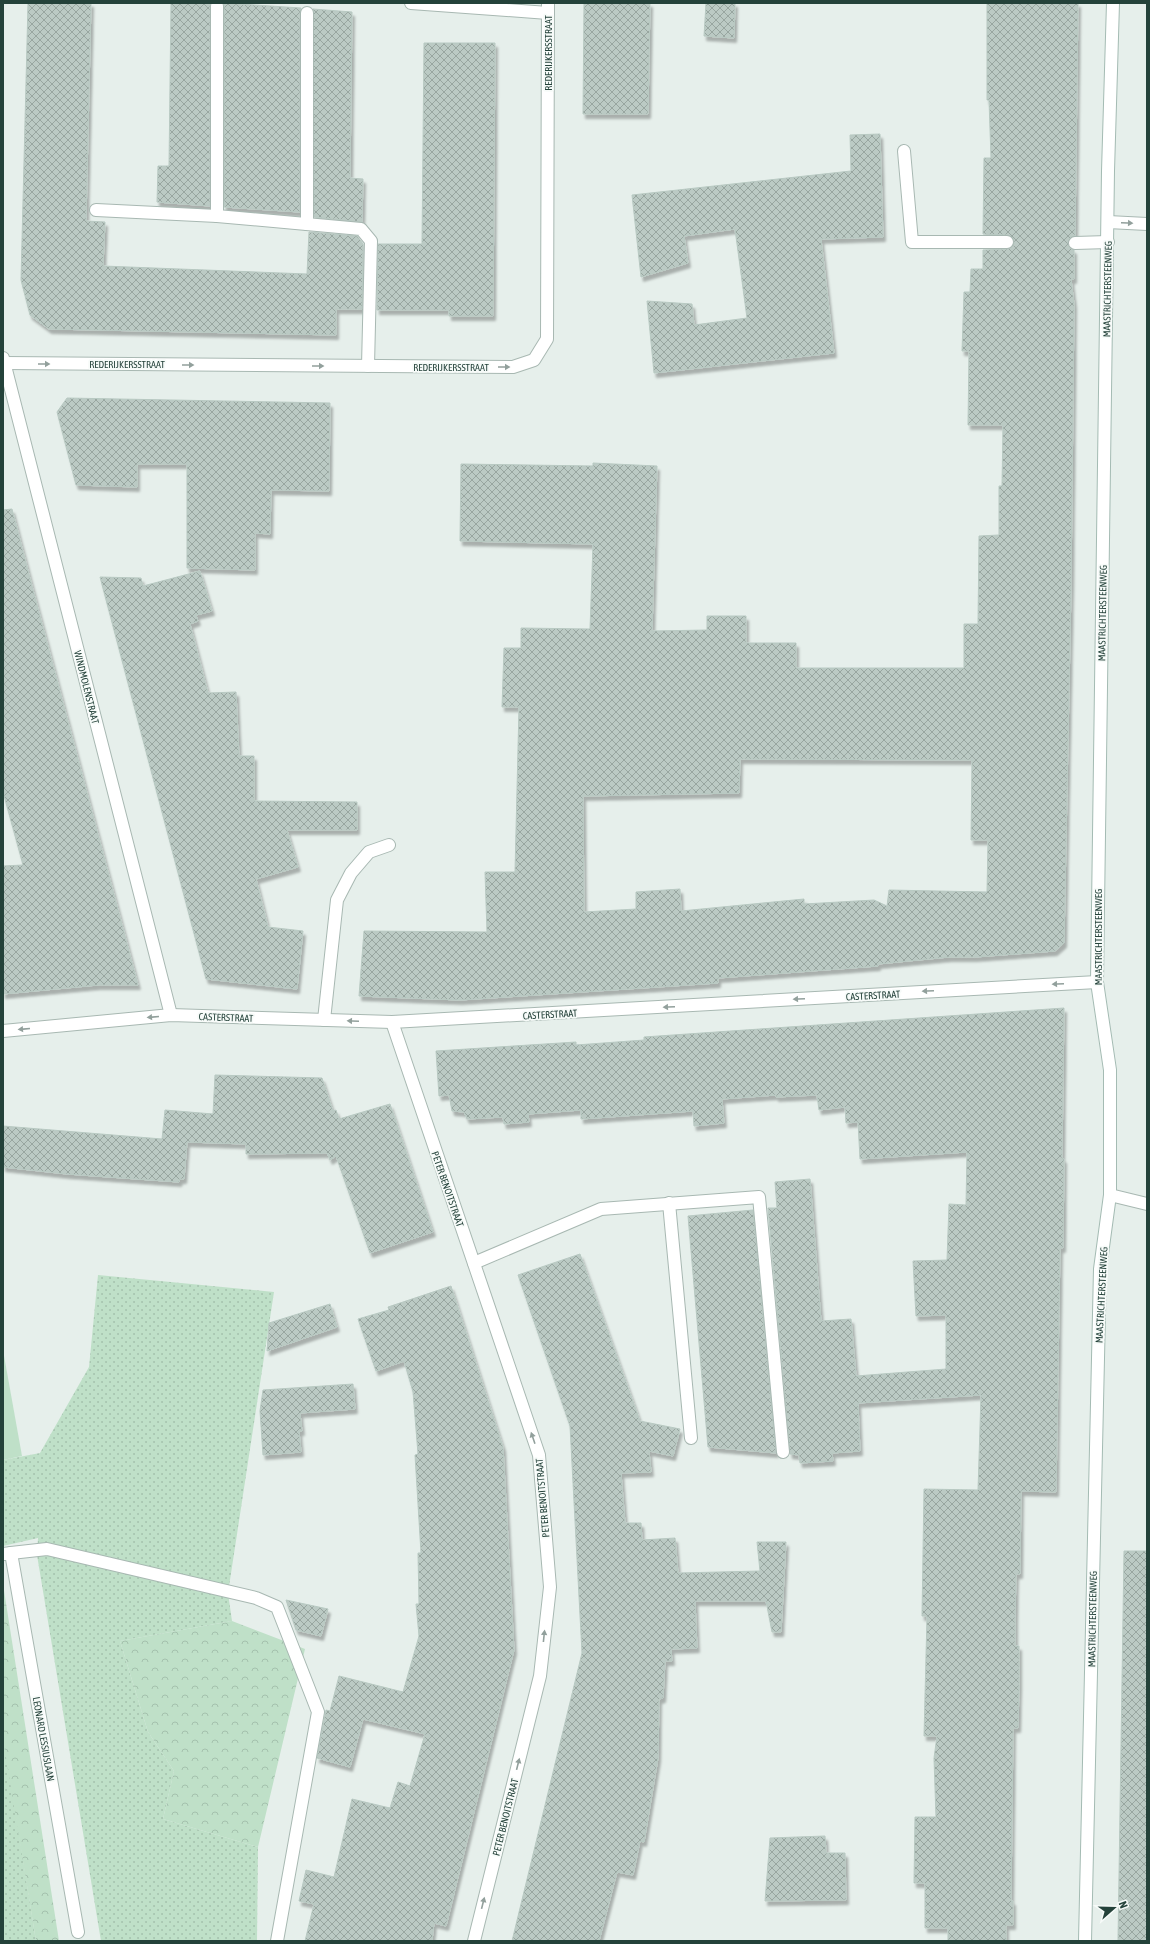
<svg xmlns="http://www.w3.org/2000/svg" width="1150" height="1944" font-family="'Asap Condensed',sans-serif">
	<defs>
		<pattern id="grass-dots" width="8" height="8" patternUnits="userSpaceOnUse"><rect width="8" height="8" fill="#bfe0c8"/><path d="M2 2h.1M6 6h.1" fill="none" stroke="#a4c1ad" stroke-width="1.8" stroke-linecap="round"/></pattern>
		<pattern id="forest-crowns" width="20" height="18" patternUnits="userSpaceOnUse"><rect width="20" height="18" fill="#bfe0c8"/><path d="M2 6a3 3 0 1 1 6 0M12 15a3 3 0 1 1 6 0" fill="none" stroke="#a4c1ad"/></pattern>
		<pattern id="building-cross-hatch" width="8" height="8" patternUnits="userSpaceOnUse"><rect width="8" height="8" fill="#bbcac4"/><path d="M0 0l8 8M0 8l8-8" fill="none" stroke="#98a6a0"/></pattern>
		<filter id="shadow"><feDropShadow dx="2.5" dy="4.5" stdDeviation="1" flood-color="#0004"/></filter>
	</defs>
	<rect width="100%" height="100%" fill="#e6efeb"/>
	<g fill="url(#grass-dots)">
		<path d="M98 1275 274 1292 228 1593 232 1621 120 1641 148 1732 174 1771 163 1819 258 1847 257 1941H101L37 1555 38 1538 3 1546V1460L40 1453 89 1367Z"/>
		<path d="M3 1739H4L36 1941H3Z"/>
	</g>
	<g fill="url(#forest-crowns)">
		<path d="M3 1584 59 1941H36L3 1739Z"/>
		<path d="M232 1621 305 1649 258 1847 163 1819 174 1771 148 1732 120 1641Z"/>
	</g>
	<path fill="#bfe0c8" d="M3 1350 22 1456 3 1460Z"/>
	<g fill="url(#building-cross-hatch)" stroke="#b8c9c2" fill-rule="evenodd" filter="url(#shadow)">
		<path d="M28 3H91L86 221 105 222 103 266 307 274 309 232 357 236 363 244 362 309H336V335L49 329 30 315 21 280Z"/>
		<path d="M171 3H210V206L157 202 158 166H169Z"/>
		<path d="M224 3 301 8 300 13V212L224 207Z"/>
		<path d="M584 3H650L648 114H583Z"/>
		<path d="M706 3H735L734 38 704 36Z"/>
		<path d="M987 3H1078L1075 236 1071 237 1068 243 1069 247 1074 250V279H1071L1074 304 1071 588 1064 943 1055 951 975 957H949L878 964V966L718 978V983L460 1000 359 996 364 931 487 932 485 872H515L519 707H502L504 648H521V628L590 629 593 544 460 541 461 464 593 466V463L657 466 652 631 707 630V616H746V643H796V668H964V624H978L979 536 999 535V486H1002L1003 425H968L969 351H962L964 292H970L971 269H983V250L1007 249 1013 246 1014 242 1013 238 1007 235 983 234 984 158H991L989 100H987ZM740 759 972 760 971 840H988L987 892 889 890 887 906 874 900 804 904V899L681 911 680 889 636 892V909L584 912 583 796 739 793Z"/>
		<path d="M313 9 352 12 350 178 363 179 362 222 314 217Z"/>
		<path d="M424 43H495L493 316H449V310H377L378 244H422Z"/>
		<path d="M880 134 883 237 821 239 834 353 654 373 647 301 692 304 694 325 747 318 735 229 684 236 688 263 641 277 632 195 851 171 850 135Z"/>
		<path d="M67 398 330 403 329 491 271 490 270 534 255 533V570L187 568V464H137V487L76 485 57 412Z"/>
		<path d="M12 509 33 590 138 985H98L3 994V866L23 865 3 792V510Z"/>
		<path d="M200 571 212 611 196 615 198 621 190 624 208 693 236 692 239 756H254V801L357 802V830H287L298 867 256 879 268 927 303 931 297 989 206 979 100 577 141 578 143 586Z"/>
		<path d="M1064 1008 1062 1158 1064 1159 1063 1248H1060L1056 1492 1021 1491 1020 1574H1016L1015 1618V1646H1019V1687L1018 1728H1013L1011 1901H1013V1925H1006V1941H948V1928H925V1883H914L915 1817H936L934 1758 937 1736H924L927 1616H922L924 1489 978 1490 981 1395 858 1403 860 1451 832 1453 833 1461 800 1463 799 1455 790 1454 768 1208H777L775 1182 810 1179 821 1321 851 1319 856 1376 946 1369V1315L916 1316 913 1261 947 1260 949 1204 966 1205 967 1152 860 1159 858 1122 846 1123 845 1107 819 1110 817 1095 776 1097V1095L722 1099 724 1123 694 1126 693 1111 581 1119V1110L528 1114 529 1122 504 1124 503 1117 467 1119 464 1112 452 1111 449 1095 439 1096 436 1051 576 1042V1045L644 1040V1037Z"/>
		<path d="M215 1075 322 1078 333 1111 336 1110 339 1119 390 1104 433 1232 370 1253 336 1156 330 1160 327 1153 246 1154V1144L187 1142 184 1179H180L179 1182 67 1174 3 1167V1126L162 1139 165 1110 213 1114Z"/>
		<path d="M753 1210 776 1453 708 1447 688 1216Z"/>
		<path d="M580 1254 640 1421 680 1429 673 1456 649 1451 651 1472 621 1473 625 1523H641L642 1540 675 1538 678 1573 760 1571 757 1542H786L781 1632H772L766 1601H695L697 1648 671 1649 672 1661H665L663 1698 659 1699 658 1758 644 1842 640 1841 633 1875 617 1872 599 1941H512L582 1653 570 1426 518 1275Z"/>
		<path d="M451 1286 503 1447 514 1650 446 1926 434 1923 432 1941H305L314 1904 299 1901 306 1870 334 1877 352 1799 390 1808 398 1782 410 1786 425 1734 363 1719 350 1767 317 1758 326 1710 330 1711 339 1676 403 1692 419 1636 416 1604H419L418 1553H421L415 1455 418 1454 413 1392 404 1361 376 1371 358 1319 389 1310 388 1307Z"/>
		<path d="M330 1304 337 1327 267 1351 269 1323Z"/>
		<path d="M353 1384 355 1409 300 1413 302 1431H299L301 1452 263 1455 260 1411 263 1390Z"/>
		<path d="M1124 1551H1147V1941H1118Z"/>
		<path d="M286 1600 328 1609 321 1636 296 1630Z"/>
		<path d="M825 1836 826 1853H845L846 1900 765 1901 770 1838Z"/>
	</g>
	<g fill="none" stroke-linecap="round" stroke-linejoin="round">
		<g stroke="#a8b8b2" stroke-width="14">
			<g id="service">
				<path d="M411 3 548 13"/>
				<path d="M217 6V216"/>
				<path d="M904 151 912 242H1007"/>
				<path d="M96 210 217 216 361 229 371 241 368 366"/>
				<path d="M307 224V13"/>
				<path d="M1075 243 1108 242"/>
				<path d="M324 1020 337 900 351 873 369 852 389 845"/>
				<path d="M669 1203 691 1438"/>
				<path d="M474 1263 601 1209 759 1197 783 1452"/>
				<path d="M11 1553 47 1549 256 1598 277 1607 318 1712 277 1941"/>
				<path d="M4 1554 11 1553 78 1932"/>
			</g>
		</g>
		<g stroke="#a8b8b2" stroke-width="14">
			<g id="minor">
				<path d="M1108 222 1147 224"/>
				<path d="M3 358 171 1015"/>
				<path d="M5 363 513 367 534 360 547 339 548 3"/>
				<path d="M392 1022 539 1455 550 1587 540 1676 474 1941"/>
				<path d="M3 1031 171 1015 392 1022 1097 982"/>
				<path d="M1110 1195 1147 1204"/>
			</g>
		</g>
		<g stroke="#a4bbb3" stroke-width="14">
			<path id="secondary" d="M1085 1941 1100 1269 1110 1195V1070L1097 982 1108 171 1113 3"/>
		</g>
		<use href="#service" stroke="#fff" stroke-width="12"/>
		<use href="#minor" stroke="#fff" stroke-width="12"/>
		<use href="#secondary" stroke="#fff" stroke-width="12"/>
	</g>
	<defs><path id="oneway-solid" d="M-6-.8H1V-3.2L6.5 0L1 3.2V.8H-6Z"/></defs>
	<g fill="#92a09c">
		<use href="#oneway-solid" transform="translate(1127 223) rotate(2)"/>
		<use href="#oneway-solid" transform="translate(44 364)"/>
		<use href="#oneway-solid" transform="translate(188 365)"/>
		<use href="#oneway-solid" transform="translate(318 366)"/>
		<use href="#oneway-solid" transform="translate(504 367)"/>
		<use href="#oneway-solid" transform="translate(1058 984) rotate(177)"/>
		<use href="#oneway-solid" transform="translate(928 991) rotate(177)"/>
		<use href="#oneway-solid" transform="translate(799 999) rotate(177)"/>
		<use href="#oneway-solid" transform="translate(669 1007) rotate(177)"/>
		<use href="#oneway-solid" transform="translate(153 1017) rotate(175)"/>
		<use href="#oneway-solid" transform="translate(353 1021) rotate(-178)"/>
		<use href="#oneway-solid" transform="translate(24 1029) rotate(175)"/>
		<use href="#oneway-solid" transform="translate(533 1438) rotate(-109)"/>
		<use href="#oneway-solid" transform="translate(544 1636) rotate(-84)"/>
		<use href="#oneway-solid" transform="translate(518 1764) rotate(-76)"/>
		<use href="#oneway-solid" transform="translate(483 1903) rotate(-76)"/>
	</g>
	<g text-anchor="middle" stroke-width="3.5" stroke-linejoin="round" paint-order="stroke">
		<g font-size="10" fill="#24423a" stroke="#f7fbf9">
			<text transform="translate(548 53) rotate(-90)" y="4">REDERIJKERSSTRAAT</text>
			<text transform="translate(1107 289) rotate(-89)" y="4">MAASTRICHTERSTEENWEG</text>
			<text x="127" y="368">REDERIJKERSSTRAAT</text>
			<text x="451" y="371">REDERIJKERSSTRAAT</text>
			<text transform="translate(1102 613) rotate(-89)" y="4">MAASTRICHTERSTEENWEG</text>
			<text transform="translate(87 687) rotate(76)" y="4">WINDMOLENSTRAAT</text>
			<text transform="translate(1098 937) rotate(-90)" y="4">MAASTRICHTERSTEENWEG</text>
			<text transform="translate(873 995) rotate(-3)" y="4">CASTERSTRAAT</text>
			<text transform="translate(550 1014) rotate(-3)" y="4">CASTERSTRAAT</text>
			<text transform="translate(226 1017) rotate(2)" y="4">CASTERSTRAAT</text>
			<text transform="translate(448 1189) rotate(71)" y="4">PETER BENOITSTRAAT</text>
			<text transform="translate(1101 1295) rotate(-87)" y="4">MAASTRICHTERSTEENWEG</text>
			<text transform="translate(542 1498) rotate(-95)" y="4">PETER BENOITSTRAAT</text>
			<text transform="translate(1092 1619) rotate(-89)" y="4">MAASTRICHTERSTEENWEG</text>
			<text transform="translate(44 1739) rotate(80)" y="4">LEONARD LESSIUSLAAN</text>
			<text transform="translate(505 1817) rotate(-76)" y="4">PETER BENOITSTRAAT</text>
		</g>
	</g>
	<rect width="1150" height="1944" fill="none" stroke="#24423a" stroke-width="8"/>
	<g transform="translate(1114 1908) rotate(70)" stroke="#f7fbf9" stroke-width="3" paint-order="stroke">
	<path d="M0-3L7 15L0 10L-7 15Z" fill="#24423a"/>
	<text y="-6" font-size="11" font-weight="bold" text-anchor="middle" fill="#24423a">N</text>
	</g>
</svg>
